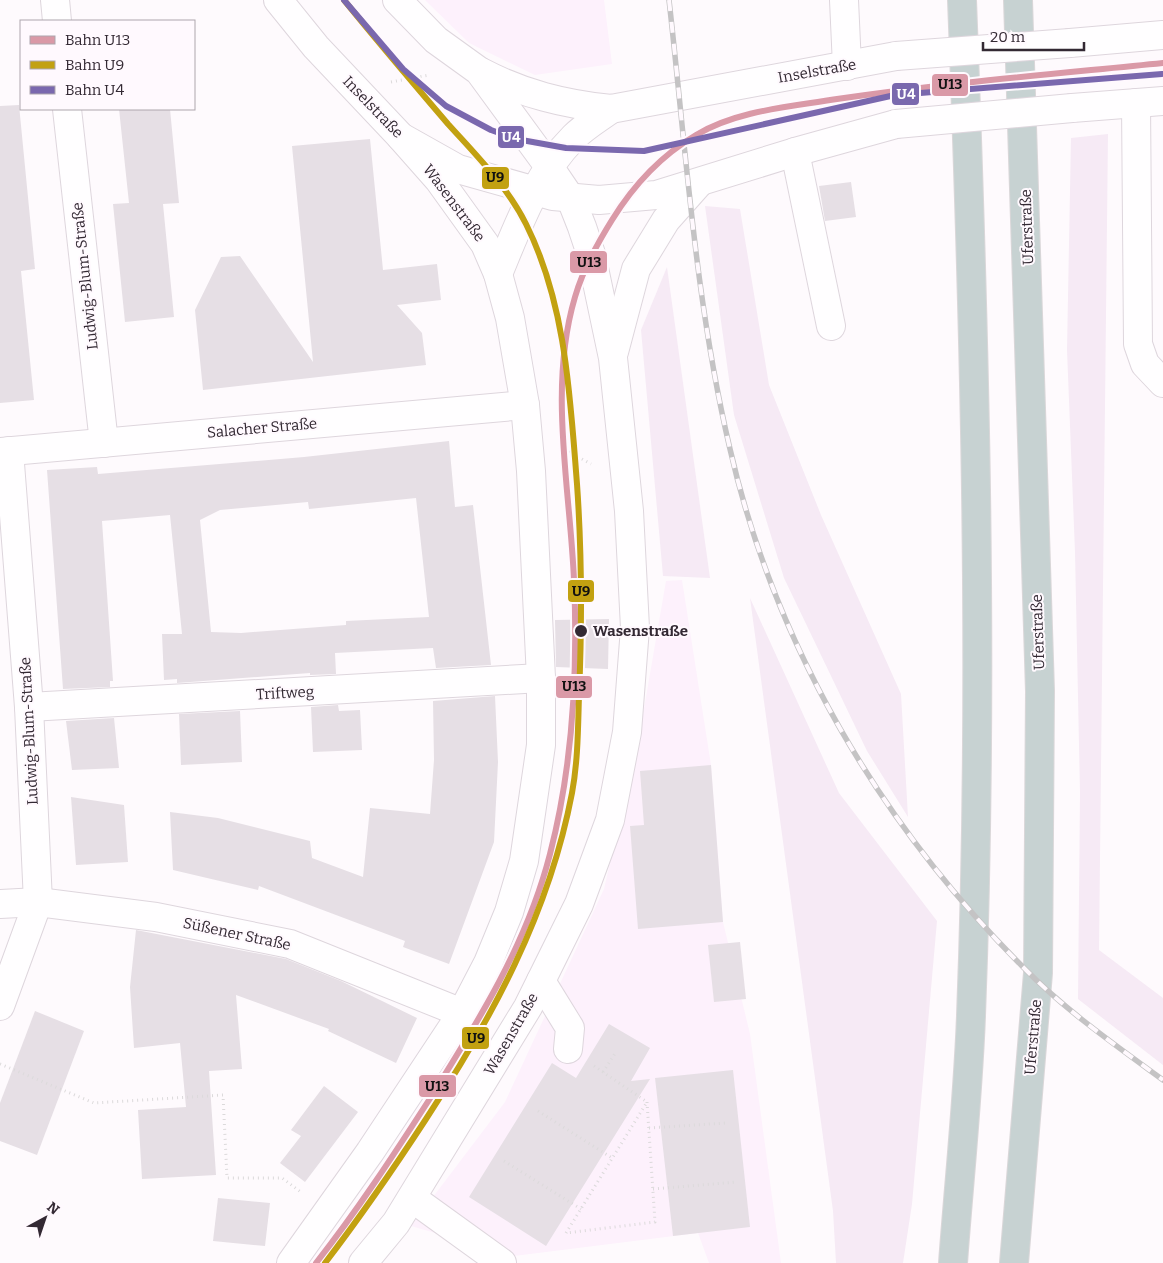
<svg xmlns="http://www.w3.org/2000/svg" width="1163" height="1263" font-family="Bitter,serif">
	<rect width="100%" height="100%" fill="#fefafd"/>
	<g fill="#fdf1fc">
		<path d="M425 0H604L612 64 535 75 469 43Z"/>
		<path d="M682 580 711 765 723 922 750 1034 781 1263H709L698 1233 514 1256 411 1226 505 1102 604 889 641 726 666 581Z"/>
	</g>
	<g fill="#f6eaf5">
		<path d="M1108 134 1099 950 1163 998V1065L1078 999 1080 793 1075 552 1067 350 1071 138Z"/>
		<path d="M705 206 740 209 769 385 821 515 901 694 908 817 867 751 784 578 734 415Z"/>
		<path d="M667 267 710 578 663 576 641 330Z"/>
		<path d="M750 598 839 793 937 921 912 1204 903 1263H836L833 1211Z"/>
	</g>
	<g fill="#e6dfe5" fill-rule="evenodd">
		<path d="M19 105 35 269 21 271 34 400 0 403V106Z"/>
		<path d="M119 109H170L179 203 163 204 174 317 125 322 113 204 129 203Z"/>
		<path d="M370 139 383 270 437 264 441 300 397 305 422 333 426 365 203 390 195 310 221 257 240 256 313 362 292 146Z"/>
		<path d="M851 182 856 217 825 221 819 186Z"/>
		<path d="M449 441 455 507 473 505 491 665 436 668 433 648 335 653 336 674 310 675V673L177 683V679L164 680 162 634H182L170 515 102 521 113 681H110V687L63 689 47 470 97 467 98 474 304 457ZM416 498 429 617 346 621V625L241 633 211 632 200 520 220 510 308 502 309 509Z"/>
		<path d="M609 619 608 669 556 667 555 620Z"/>
		<path d="M495 696 498 762 494 842 449 964 403 947 405 941 259 886 258 890 173 870 170 812 218 818 310 841 312 858 363 877 370 808 430 814 434 760 433 701Z"/>
		<path d="M338 705 339 711 360 710 362 750 313 752 311 707Z"/>
		<path d="M240 711 242 762 181 765 179 714Z"/>
		<path d="M114 718 119 768 72 770 66 721Z"/>
		<path d="M711 765 723 922 638 929 630 826 644 825 640 771Z"/>
		<path d="M71 797 124 805 128 862 76 865Z"/>
		<path d="M136 930 286 959 341 981 417 1018 396 1063 328 1031 329 1029 236 995 242 1069 209 1071 216 1175 142 1179 138 1110 186 1107 180 1043 134 1048 130 987Z"/>
		<path d="M740 942 746 999 714 1002 708 945Z"/>
		<path d="M35 1011 84 1031 37 1155 0 1141V1103Z"/>
		<path d="M609 1024 650 1048 631 1081 650 1079 546 1246 469 1197 552 1063 576 1078Z"/>
		<path d="M733 1070 750 1227 673 1236 655 1078Z"/>
		<path d="M324 1086 358 1112 305 1182 280 1163 301 1136 291 1130Z"/>
		<path d="M218 1198 270 1203 265 1246 213 1241Z"/>
	</g>
	<g fill="none" stroke-linecap="round" stroke-linejoin="round">
		<g stroke="#ded6dd" stroke-width="30">
			<g id="minor">
				<path d="M55 0 57 21"/>
				<path d="M278 0 316 47 401 137 458 169 553 196 599 200 656 195 795 152 896 124"/>
				<path d="M844 0 847 66"/>
				<path d="M1070 43 1163 35"/>
				<path d="M481 72C523 94 564 104 611 109L896 56"/>
				<path d="M1136 103 1138 344 1145 364 1163 383"/>
				<path d="M1072 108 1163 101"/>
				<path d="M67 109 104 443"/>
				<path d="M795 152 831 326"/>
				<path d="M498 274C518 226 536 175 574 137 585 126 599 118 611 109"/>
				<path d="M614 352 636 269 666 220 698 184"/>
				<path d="M0 452 525 405"/>
				<path d="M29 707 541 678"/>
				<path d="M0 904 38 902 156 917 290 944 462 1013"/>
				<path d="M541 981 570 1028 568 1049"/>
				<path d="M0 1006 38 902 29 707 9 451"/>
				<path d="M412 1198 502 1263"/>
				<path d="M291 1263 370 1152 462 1013 488 963 509 912 524 861 541 745V678L531 471 525 405 510 318 498 274 485 244 439 180 401 137"/>
				<path d="M363 1263 396 1223 528 1007 579 904 610 820 627 732 635 628 629 511 613 358 591 254 582 227 571 199 550 168 479 71 436 40 397 0"/>
			</g>
		</g>
		<g stroke="#dad7d9" stroke-width="30">
			<g id="highway">
				<path d="M953 1263C959 1181 968 1098 971 1016 984 677 975 339 962 0"/>
				<path d="M1014 1263 1038 973 1040 691 1018 0"/>
			</g>
		</g>
		<g stroke="#dcdadb" stroke-width="3" stroke-dasharray="1 4" stroke-linecap="butt">
			<path d="M391 82 429 75"/>
			<path d="M560 447 591 464"/>
			<path d="M0 1064 94 1103 223 1095 227 1178H282L302 1193"/>
			<path d="M594 1066 647 1102"/>
			<path d="M603 1072 616 1052"/>
			<path d="M647 1102 655 1222 566 1233Z"/>
			<path d="M538 1111 612 1158"/>
			<path d="M649 1128 726 1123"/>
			<path d="M504 1161 581 1209"/>
			<path d="M653 1189 737 1182"/>
		</g>
		<use href="#minor" stroke="#fffeff" stroke-width="28"/>
		<use href="#highway" stroke="#c7d2d2" stroke-width="28"/>
		<g stroke="#c4c3c4" stroke-width="5.5">
			<path id="rail" d="M669 0C686 150 695 301 730 449 775 646 881 825 1023 967 1065 1010 1115 1045 1163 1080"/>
		</g>
		<use href="#rail" stroke="#fff9fe" stroke-width="4" stroke-dasharray="11" stroke-linecap="butt"/>
		<g stroke="#ded6dd" stroke-width="30" stroke-linecap="butt">
			<g id="minor-bridge">
				<path d="M896 56 1070 43"/>
				<path d="M896 124 1072 108"/>
			</g>
		</g>
		<use href="#minor-bridge" stroke="#fffeff" stroke-width="28"/>
		<g stroke="#fff9fe" stroke-width="10">
			<path id="rail-1" d="M316 1263C357 1211 393 1156 429 1100 478 1022 527 944 550 854 573 765 578 671 574 580 570 487 548 388 575 297 583 269 597 244 612 220 633 186 662 155 696 135 738 110 790 107 837 99 945 83 1054 74 1163 63"/>
		</g>
		<g stroke="#fff9fe" stroke-width="10">
			<path id="rail-2" d="M325 1263C361 1216 394 1168 426 1119 492 1018 549 914 572 793 578 761 578 728 579 695 582 625 582 555 577 484 570 396 566 304 526 224 507 186 476 155 448 124 413 83 378 42 344 0"/>
		</g>
		<g stroke="#fff9fe" stroke-width="10">
			<path id="rail-3" d="M344 0 403 69 446 106 491 130 516 139 566 148 644 151 895 95 1162 74"/>
		</g>
		<use href="#rail-1" stroke="#da99a7" stroke-width="6"/>
		<use href="#rail-2" stroke="#c2a111" stroke-width="6"/>
		<use href="#rail-3" stroke="#7a68ae" stroke-width="6"/>
	</g>
	<circle fill="#332933" stroke="#fff9fe" stroke-width="2" cx="581" cy="631" r="7"/>
	<g text-anchor="middle" stroke-width="4" stroke-linejoin="round" paint-order="stroke">
		<g font-size="15" fill="#332933" stroke="#fff9fe">
			<text transform="translate(817 71) rotate(-10)" y="5">Inselstraße</text>
			<text transform="translate(373 107) rotate(46)" y="5">Inselstraße</text>
			<text transform="translate(454 203) rotate(53)" y="5">Wasenstraße</text>
			<text transform="translate(1027 227) rotate(-92)" y="5">Uferstraße</text>
			<text transform="translate(85 276) rotate(-96)" y="5">Ludwig-Blum-Straße</text>
			<text transform="translate(262 428) rotate(-5)" y="5">Salacher Straße</text>
			<text transform="translate(1038 632) rotate(-92)" y="5">Uferstraße</text>
			<text transform="translate(285 693) rotate(-3)" y="5">Triftweg</text>
			<text transform="translate(29 731) rotate(-93)" y="5">Ludwig-Blum-Straße</text>
			<text transform="translate(237 934) rotate(12)" y="5">Süßener Straße</text>
			<text transform="translate(511 1034) rotate(-60)" y="5">Wasenstraße</text>
			<text transform="translate(1033 1037) rotate(-85)" y="5">Uferstraße</text>
		</g>
		<g font-size="15" font-weight="bold" fill="#332933" stroke="#fff9fe" text-anchor="start">
			<text x="593" y="636">Wasenstraße</text>
		</g>
	</g>
	<g stroke="#fff9fe" stroke-width="2">
		<rect x="931" y="73" width="38" height="24" rx="5" fill="#da99a7"/>
		<rect x="891" y="82" width="29" height="24" rx="5" fill="#7a68ae"/>
		<rect x="497" y="125" width="28" height="24" rx="5" fill="#7a68ae"/>
		<rect x="481" y="166" width="29" height="24" rx="5" fill="#c2a111"/>
		<rect x="569" y="250" width="39" height="24" rx="5" fill="#da99a7"/>
		<rect x="567" y="579" width="28" height="24" rx="5" fill="#c2a111"/>
		<rect x="555" y="675" width="38" height="24" rx="5" fill="#da99a7"/>
		<rect x="461" y="1026" width="29" height="24" rx="5" fill="#c2a111"/>
		<rect x="418" y="1074" width="39" height="24" rx="5" fill="#da99a7"/>
	</g>
	<g font-size="14" text-anchor="middle" font-weight="bold" fill="#fff">
		<text x="906" y="99">U4</text>
		<text x="511" y="142">U4</text>
	</g>
	<g font-size="14" text-anchor="middle" font-weight="bold" fill="#111">
		<text x="950" y="89">U13</text>
		<text x="495" y="182">U9</text>
		<text x="589" y="267">U13</text>
		<text x="581" y="596">U9</text>
		<text x="574" y="691">U13</text>
		<text x="476" y="1043">U9</text>
		<text x="437" y="1091">U13</text>
	</g>
	<rect x="20" y="20" width="175" height="90" fill="#fff9fe" stroke="#ada6ad"/>
	<rect x="30" y="36" width="25" height="8" fill="#da99a7" stroke="#ada6ad"/>
	<text x="65" y="45" font-size="15" fill="#332933">Bahn U13</text>
	<rect x="30" y="61" width="25" height="8" fill="#c2a111" stroke="#ada6ad"/>
	<text x="65" y="70" font-size="15" fill="#332933">Bahn U9</text>
	<rect x="30" y="86" width="25" height="8" fill="#7a68ae" stroke="#ada6ad"/>
	<text x="65" y="95" font-size="15" fill="#332933">Bahn U4</text>
	<g transform="translate(45 1218) rotate(40)" stroke="#fff9fe" stroke-width="4" paint-order="stroke">
	<path d="M0-4L9 19L0 12L-9 19Z" fill="#332933"/>
	<text y="-8" font-size="14" font-weight="bold" text-anchor="middle" fill="#332933">N</text>
	</g>
	<path d="M983 42v8h101v-8" fill="none" stroke="#332933" stroke-width="2.5"/>
	<text x="990" y="42" font-size="15" fill="#332933" stroke="#fff9fe" stroke-width="4" paint-order="stroke">20 m</text>
</svg>
